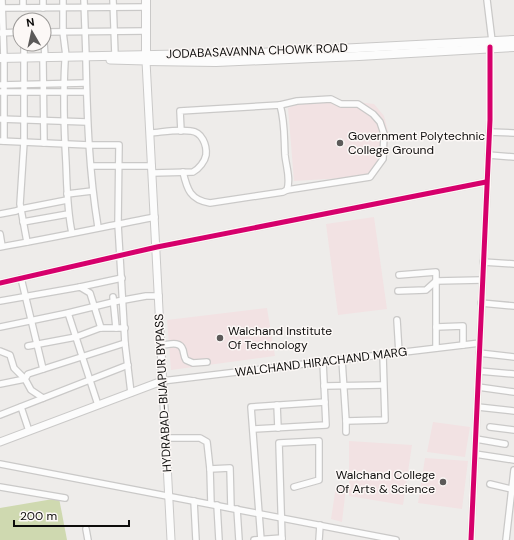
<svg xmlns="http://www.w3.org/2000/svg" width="514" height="540" font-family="'DM Sans',sans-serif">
	<rect width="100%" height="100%" fill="#eeecea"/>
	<g fill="#f2e2e3">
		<path d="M340 100 374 104 384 116 389 135 387 151 382 166 373 174 360 177 294 181 288 108 301 103Z"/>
		<path d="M374 217 387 309 338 315 326 224Z"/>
		<path d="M267 308 275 356 171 370 167 320Z"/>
		<path d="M433 422 470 427 465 457 427 452Z"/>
		<path d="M349 441 412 445 403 505 349 496Z"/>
		<path d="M425 458 468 461 462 509 418 503Z"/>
		<path d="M336 486 346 488 342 522 331 519Z"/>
	</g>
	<path fill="#cfd9b0" d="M59 498 67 540H0V508Z"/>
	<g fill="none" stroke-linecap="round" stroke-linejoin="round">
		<g stroke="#cac9c8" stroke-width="8">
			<g id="minor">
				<path d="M2 0 4 58"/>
				<path d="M23 0V8"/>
				<path d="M43 0V8"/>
				<path d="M63 0V32L66 56"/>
				<path d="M84 0 86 56"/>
				<path d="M113 0 115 55"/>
				<path d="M487 0 492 41"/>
				<path d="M0 8 146 7"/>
				<path d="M44 32 146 31"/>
				<path d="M0 33 20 32"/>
				<path d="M44 43 45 56"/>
				<path d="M24 57V44"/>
				<path d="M43 60 44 143"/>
				<path d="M86 60C87 116 89 172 98 227"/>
				<path d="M24 61V142L20 204 27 242"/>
				<path d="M65 61C63 95 64 129 66 163 67 187 67 210 72 233"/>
				<path d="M0 85 86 83"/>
				<path d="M0 92H86"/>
				<path d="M280 105 297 101 331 99 341 104H358L373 114 380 122 384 134 383 159 370 177 287 190"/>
				<path d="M0 119 87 122"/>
				<path d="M181 131 180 111 280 105C285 122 284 137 285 155 286 166 291 179 287 190L283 192 210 203C190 200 187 189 183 172"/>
				<path d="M489 132 514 133"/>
				<path d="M150 133C163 132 178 129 191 131 202 132 207 145 206 155 205 161 199 169 193 172L152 173"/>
				<path d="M0 141 89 145H119L118 224 125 343 131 393"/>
				<path d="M4 141V61"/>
				<path d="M488 155 514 157"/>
				<path d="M91 166H152"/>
				<path d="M67 194 92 191"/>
				<path d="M0 214 16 211 21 209 67 200"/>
				<path d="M23 222 68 214"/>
				<path d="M0 234 2 246"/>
				<path d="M0 247C52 238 103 227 155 217"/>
				<path d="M483 262 514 264"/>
				<path d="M399 275 436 272V348"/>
				<path d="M21 278 43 369"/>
				<path d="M0 283 157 247 486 182"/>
				<path d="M80 287 122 278"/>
				<path d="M398 291 426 290 436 281 482 280"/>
				<path d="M113 297 116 328"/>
				<path d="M0 301 80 287 90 293 101 328"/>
				<path d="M481 303 514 306"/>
				<path d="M68 313 98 405"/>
				<path d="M397 320 399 353"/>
				<path d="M0 327 68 313 113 302 146 296H159"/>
				<path d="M436 327 463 326V345"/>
				<path d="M161 345C168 345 180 340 183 350 184 354 184 357 186 360L193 363 207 362"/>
				<path d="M28 346 76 337 100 328H125"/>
				<path d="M0 351 10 355 14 368 25 379 31 390 43 398"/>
				<path d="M479 353 514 357"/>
				<path d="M342 360 346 421 385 420 383 355"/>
				<path d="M479 371 514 374"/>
				<path d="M162 381 480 343"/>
				<path d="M0 384 25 379 28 374 125 343"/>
				<path d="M324 386 383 385"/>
				<path d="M478 387 514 392"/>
				<path d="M277 405 278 428"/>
				<path d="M21 407 29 431"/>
				<path d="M478 407 514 411"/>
				<path d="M0 415 128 365"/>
				<path d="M346 421V432"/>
				<path d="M490 427 514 430"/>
				<path d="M253 429 326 425 323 362"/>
				<path d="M166 438H200L207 442 210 469 211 504"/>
				<path d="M476 439 505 444"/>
				<path d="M475 454 514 460"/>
				<path d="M0 464 396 540"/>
				<path d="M210 469 230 468 231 508"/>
				<path d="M490 484 511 489"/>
				<path d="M0 487 65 498"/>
				<path d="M194 501 196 540"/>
				<path d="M217 505 219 540"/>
				<path d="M237 509 239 540"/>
				<path d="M86 529 88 540"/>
				<path d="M254 540 282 538"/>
				<path d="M261 540 251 407 325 402"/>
				<path d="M282 540 279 443 319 441V480L294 487"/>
				<path d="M319 540 320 525"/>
				<path d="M471 540 490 120V47"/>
				<path d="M506 540 514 470"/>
			</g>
		</g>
		<g stroke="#cac9c8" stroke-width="9">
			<g id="major">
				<path d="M110 60 146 61 171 540"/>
				<path d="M0 442 162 381"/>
			</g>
		</g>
		<g stroke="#cac9c8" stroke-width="10">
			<g id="highway">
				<path d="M146 0V61L216 62 359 56 514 47"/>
				<path d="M0 58 258 53 514 40"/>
			</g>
		</g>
		<use href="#minor" stroke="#fcfcfc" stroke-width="5.5"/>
		<use href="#major" stroke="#fcfcfc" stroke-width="7"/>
		<use href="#highway" stroke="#fcfcfc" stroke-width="8"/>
		<g stroke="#fcf8f6" stroke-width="8">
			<g id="cycleway">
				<path d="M0 283 157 247 486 182"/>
				<path d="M471 540 490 120V47"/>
			</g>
		</g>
		<use href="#cycleway" stroke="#d6006c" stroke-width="5"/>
	</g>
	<g fill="#5c5a59" stroke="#fcf8f6" stroke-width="1.5">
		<circle cx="340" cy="143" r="4"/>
		<circle cx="220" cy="338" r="4"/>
		<circle cx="443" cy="482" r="4"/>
	</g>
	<g text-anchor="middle" stroke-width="3" stroke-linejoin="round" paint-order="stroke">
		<g font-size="12" fill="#0d0c0b" stroke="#fcf8f6">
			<text transform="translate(257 51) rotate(-2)" y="4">JODABASAVANNA CHOWK ROAD</text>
			<text transform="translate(321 362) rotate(-7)" y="4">WALCHAND HIRACHAND MARG</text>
			<text transform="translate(163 393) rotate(-93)" y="4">HYDRABAD-BIJAPUR BYPASS</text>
		</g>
		<g font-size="12" fill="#0d0c0b" stroke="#fcf8f6" text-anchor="start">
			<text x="348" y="140">Government Polytechnic<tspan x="348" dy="14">College Ground</tspan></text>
			<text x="228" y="335">Walchand Institute<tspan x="228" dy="14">Of Technology</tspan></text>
			<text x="435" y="479" text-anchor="end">Walchand College<tspan x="435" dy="14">Of Arts &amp; Science</tspan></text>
		</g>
	</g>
	<g transform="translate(32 32) rotate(351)"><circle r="19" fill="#fcf8f6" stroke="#9c9a98"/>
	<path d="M0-3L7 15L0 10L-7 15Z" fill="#5c5a59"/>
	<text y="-6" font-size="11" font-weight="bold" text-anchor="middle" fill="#0d0c0b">N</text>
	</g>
	<path d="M14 520v6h115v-6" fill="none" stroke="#0d0c0b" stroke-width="2"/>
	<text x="20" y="520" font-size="12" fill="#0d0c0b" stroke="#fcf8f6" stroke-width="3" paint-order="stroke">200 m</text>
</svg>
